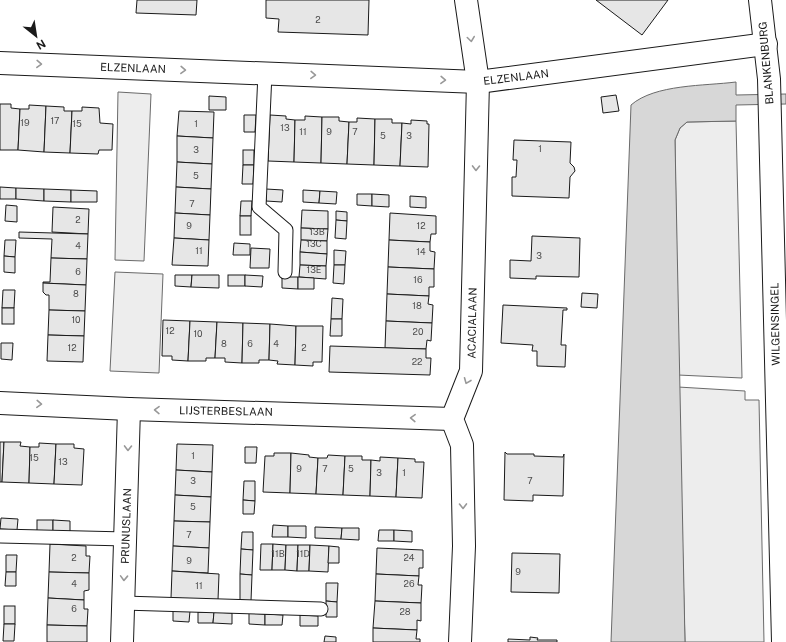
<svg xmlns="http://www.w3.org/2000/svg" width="786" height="642" font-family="'Public Sans',sans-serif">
	<rect width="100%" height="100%" fill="#fff"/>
	<g fill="#ededed" stroke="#6a6a6a">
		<path d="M118 92 151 94 144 261 115 260Z"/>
		<path d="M736 121 742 378 678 375 675 140 680 128 687 122Z"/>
		<path d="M115 272 163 274 159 373 110 371Z"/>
		<path d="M678 387 745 391V400H759L764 642H685Z"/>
	</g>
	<path fill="#d7d7d7" stroke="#6a6a6a" d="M736 82V95L786 94V104L736 105V121L687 122 680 128 675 140 685 642H611L631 105C655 84 705 86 736 82Z"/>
	<g fill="#e6e6e6" stroke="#1a1a1a">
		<path d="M137 0H197L196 15 136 13Z"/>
		<path d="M266 0H369L368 35 278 32 279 19 266 18Z"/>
		<path d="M596 0H668L642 35Z"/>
		<path d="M616 95 619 111 603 113 601 97Z"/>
		<path d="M209 96 226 97V110H209Z"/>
		<path d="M0 104H11V108L20 109 18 150H0Z"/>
		<path d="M29 105 46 106 44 152 18 150 20 109H29Z"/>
		<path d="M46 106 64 107V111H72L70 153 44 152Z"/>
		<path d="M82 107 99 108 100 123 113 124 112 150H99L98 154 70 153 72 111H82Z"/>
		<path d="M179 111 214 112 213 138 177 136Z"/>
		<path d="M244 115H256L255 132H244Z"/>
		<path d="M270 115 286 116V119L295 120 294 162 268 161Z"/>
		<path d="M305 116 322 117 321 163 294 162 295 120H305Z"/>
		<path d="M322 117H339V121L349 122 347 164 321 163Z"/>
		<path d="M357 118 375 119 374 165 347 164 349 122H357Z"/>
		<path d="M375 119H392V123H402L400 166 374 165Z"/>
		<path d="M411 120 427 121V124H429L428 167 400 166 402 123 411 124Z"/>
		<path d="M177 136 213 138 212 164 177 162Z"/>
		<path d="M514 140 571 142 570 163 574 167 575 171 570 177 569 198 512 196V177H516L517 160H513Z"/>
		<rect x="243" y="150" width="11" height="15"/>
		<path d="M177 162 212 164 211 189 176 187Z"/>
		<path d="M243 165H254L253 184H242Z"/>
		<path d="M0 187 16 188V199H0Z"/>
		<path d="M176 187 211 189 210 215 175 213Z"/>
		<path d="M16 188 44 189V201L16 199Z"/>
		<path d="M44 189 71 190V202L44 201Z"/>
		<path d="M266 189 283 190 282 202 266 201Z"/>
		<path d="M71 190 97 191V202H71Z"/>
		<path d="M303 190 320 191 319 203 303 202Z"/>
		<path d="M320 191 337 192 336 204 319 203Z"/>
		<path d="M357 194H372V206L357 205Z"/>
		<path d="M372 194 389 195V207L372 206Z"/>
		<path d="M410 196 426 197V208L410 207Z"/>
		<path d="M241 201H252L251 216H240Z"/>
		<path d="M6 205 17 206V222L5 221Z"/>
		<path d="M53 207 89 209 88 234 52 232Z"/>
		<path d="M302 210 328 211V229L301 228Z"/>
		<path d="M336 211 347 212V221L336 220Z"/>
		<path d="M175 213 210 215 209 240 174 238Z"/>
		<path d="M390 213 436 216V234H431L430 242 389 240Z"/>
		<rect x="240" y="216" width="11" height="19"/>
		<path d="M336 220 347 221 346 239 335 238Z"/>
		<path d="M301 228 328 229 327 241 301 240Z"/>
		<path d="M19 232 88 234 87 259 51 258 52 239 19 238Z"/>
		<path d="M532 236 580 238 579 277 536 276V279L510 278V260L531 261Z"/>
		<path d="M174 238 209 240 208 266 172 265Z"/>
		<path d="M5 240H16L15 257 4 256Z"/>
		<path d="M301 240 327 241V254L300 252Z"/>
		<path d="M389 240 430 242V251L435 252 434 269 388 267Z"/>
		<path d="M234 243 250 244V255H233Z"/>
		<path d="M251 248 270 249 269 268H250Z"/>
		<path d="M334 250 346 251 345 265H334Z"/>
		<path d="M300 252 327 254 326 266 300 265Z"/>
		<path d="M4 256 15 257V273L4 272Z"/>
		<path d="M51 258 87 259 86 285 43 283V282H50Z"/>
		<path d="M300 265 326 266V279L299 277Z"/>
		<path d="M334 265H345L344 284 333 283Z"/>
		<path d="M388 267 434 269V287H429V296L387 294Z"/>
		<path d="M175 275H192L191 287 175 286Z"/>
		<path d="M192 275H219V288L191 287Z"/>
		<rect x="228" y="275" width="17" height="11"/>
		<path d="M245 275 263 276 262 287 245 286Z"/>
		<path d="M282 277H298V289L282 288Z"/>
		<path d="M298 277 314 278V289H298Z"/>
		<path d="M43 283 86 285 85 311 49 310V295H46L43 292Z"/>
		<path d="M3 290H15L14 308H2Z"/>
		<path d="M582 293 598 294 597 308 581 307Z"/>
		<path d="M387 294 429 296 428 304 433 305 432 323 386 321Z"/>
		<path d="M332 298 343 299 342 319H331Z"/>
		<path d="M503 305 567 308V310H563L561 345H566L565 367 537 366V351H532L533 345 501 343Z"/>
		<rect x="2" y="308" width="12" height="16"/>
		<path d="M49 310 85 311 84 336 48 335Z"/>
		<path d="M331 319H342V336H330Z"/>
		<path d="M163 320 190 321 188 361 172 360V356H162Z"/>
		<path d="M190 321 217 322 215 358H206V361H188Z"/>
		<path d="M386 321 432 323 431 341 427 340 426 349 385 348Z"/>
		<path d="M217 322 243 323 242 363 225 362V358H215Z"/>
		<path d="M243 323 270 324 269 360H259V363H242Z"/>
		<path d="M270 324 296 326 295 365 277 364 278 361 269 360Z"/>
		<path d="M296 326H323L322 362H313V366L295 365Z"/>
		<path d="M48 335 84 336 83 362 47 361Z"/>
		<path d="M1 343H13L12 360 1 359Z"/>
		<path d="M330 346 426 349V358H431L430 375 329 372Z"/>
		<path d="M0 442H4L2 482H0Z"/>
		<path d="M4 442H21L20 446 30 447 29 483 2 482Z"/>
		<path d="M39 443 56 444 54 484 29 483 30 447H39Z"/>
		<path d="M56 444H74V448L84 449 82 485 54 484Z"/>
		<path d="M177 444 213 445 212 472 176 470Z"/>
		<path d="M245 447H257L256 463H245Z"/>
		<path d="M505 452 507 454H534V456L563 457 564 454 563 496 533 495V501L504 500Z"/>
		<path d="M274 453H291L290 493 263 492 265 456H274Z"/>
		<path d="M291 453 309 455V457L318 458 316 494 290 493Z"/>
		<path d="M328 455 345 456 343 495 316 494 318 458H327Z"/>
		<path d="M345 456H362V460H371L370 496 343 495Z"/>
		<path d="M380 457 398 458 396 497 370 496 371 460 380 461Z"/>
		<path d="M398 458 415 459V462H424L422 498 396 497Z"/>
		<path d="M176 470 212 472 211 497 175 495Z"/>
		<path d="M244 481H255V501L243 500Z"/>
		<path d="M175 495 211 497 210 522 174 521Z"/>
		<path d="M243 500 255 501 254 514H243Z"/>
		<path d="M1 518 18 519 17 530 0 529Z"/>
		<rect x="37" y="520" width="16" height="11"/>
		<path d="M53 520 70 521V532L53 531Z"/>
		<path d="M174 521 210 522 209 548 173 546Z"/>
		<path d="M273 525 288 526V537H272Z"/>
		<path d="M288 526H306V538L288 537Z"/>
		<path d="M315 527 342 528 341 539 315 538Z"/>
		<path d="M342 528H359V540L341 539Z"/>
		<path d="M379 530H394V541H378Z"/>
		<path d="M394 530 412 531V542L394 541Z"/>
		<path d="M242 532H253V550L241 549Z"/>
		<path d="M50 544 86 546V556H90L89 573 49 572Z"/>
		<path d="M261 544H273L272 570H260Z"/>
		<path d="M273 544 286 545 285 570H272Z"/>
		<path d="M286 545H298L297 571 285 570Z"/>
		<path d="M298 545H310L309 571H297Z"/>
		<path d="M310 545 329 546 328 572 309 571Z"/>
		<path d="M173 546 209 548 208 573 172 571Z"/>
		<path d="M329 546 339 547V563H328Z"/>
		<path d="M377 548 423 550V568H419V576L376 574Z"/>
		<path d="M241 549 253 550 252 575 240 574Z"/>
		<path d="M512 553 560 554 559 593 511 592Z"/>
		<path d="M6 555H17L16 572H6Z"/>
		<path d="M172 571 219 574 218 600 171 598Z"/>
		<path d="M6 572H16V586H5Z"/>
		<path d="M49 572 89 573V590L84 591V600L48 598Z"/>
		<path d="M240 574 252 575 251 601 240 600Z"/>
		<path d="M376 574 419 576 418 585H422L421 603 375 601Z"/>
		<path d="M326 583H338L337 602 326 601Z"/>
		<path d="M48 598 84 600V609H88L87 626 47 625Z"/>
		<path d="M326 601 337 602V617H326Z"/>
		<path d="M375 601 421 603V621L417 620V630L373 628Z"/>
		<rect x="4" y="606" width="11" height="18"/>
		<path d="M173 610 190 611 189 622 173 621Z"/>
		<path d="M198 612H214L213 623H198Z"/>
		<path d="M214 612 232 613V624L213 623Z"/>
		<path d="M249 613 265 614V625L249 624Z"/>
		<path d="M265 614 283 615 282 625H265Z"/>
		<path d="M300 615 318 616V626H300Z"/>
		<path d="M4 624H15L14 641H3Z"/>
		<path d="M47 625 87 626V642H47Z"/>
		<path d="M373 628 417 630 416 639H420V642H373Z"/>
		<path d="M325 636 336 637V642H324Z"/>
		<path d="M530 637 538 638 537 640H557V642H508V639L530 640Z"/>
	</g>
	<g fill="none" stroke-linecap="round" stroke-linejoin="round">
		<g stroke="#1a1a1a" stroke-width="15">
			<g id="lane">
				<path d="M265 73 259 207 286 230 285 272"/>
				<path d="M0 536 126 539"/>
				<path d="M123 603 321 609"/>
			</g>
		</g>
		<g stroke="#1a1a1a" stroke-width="24">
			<g id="street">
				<path d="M0 63 478 82 766 44"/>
				<path d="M0 403 129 409 452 419"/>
				<path d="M122 642 129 409"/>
				<path d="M460 642 464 546 462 445 452 419 471 371 478 82 466 0"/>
			</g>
		</g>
		<g stroke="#1a1a1a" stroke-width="24">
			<path id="secondary" d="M760 0 769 79 783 642"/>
		</g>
		<use href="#lane" stroke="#fff" stroke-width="13"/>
		<use href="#street" stroke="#fff" stroke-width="22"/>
		<use href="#secondary" stroke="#fff" stroke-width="22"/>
	</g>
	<defs><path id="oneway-chevron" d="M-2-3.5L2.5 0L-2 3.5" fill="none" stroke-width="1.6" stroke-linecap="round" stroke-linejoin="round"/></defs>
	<g stroke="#989898">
		<use href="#oneway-chevron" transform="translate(471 39) rotate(82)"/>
		<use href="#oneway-chevron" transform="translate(39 64) rotate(2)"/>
		<use href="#oneway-chevron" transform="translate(183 70) rotate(2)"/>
		<use href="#oneway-chevron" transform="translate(313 75) rotate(2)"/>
		<use href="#oneway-chevron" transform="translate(443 80) rotate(2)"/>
		<use href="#oneway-chevron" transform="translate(476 168) rotate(91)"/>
		<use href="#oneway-chevron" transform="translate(467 381) rotate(112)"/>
		<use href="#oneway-chevron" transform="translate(39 404) rotate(3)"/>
		<use href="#oneway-chevron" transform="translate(157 410) rotate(-179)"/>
		<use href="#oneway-chevron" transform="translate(413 418) rotate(-178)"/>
		<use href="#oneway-chevron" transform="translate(128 448) rotate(91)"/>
		<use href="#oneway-chevron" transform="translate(463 506) rotate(89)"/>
		<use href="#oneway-chevron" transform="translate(124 578) rotate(92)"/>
	</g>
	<g text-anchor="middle" stroke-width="3" stroke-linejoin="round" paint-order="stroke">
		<g font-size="9" fill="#4d4d4d">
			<text x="318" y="23">2</text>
			<text x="55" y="124">17</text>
			<text x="25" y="126">19</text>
			<text x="77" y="127">15</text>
			<text x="196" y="127">1</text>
			<text x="285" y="131">13</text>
			<text x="303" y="135">11</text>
			<text x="329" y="135">9</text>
			<text x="355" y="135">7</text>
			<text x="383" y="139">5</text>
			<text x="409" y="139">3</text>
			<text x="540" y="152">1</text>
			<text x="196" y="153">3</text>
			<text x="196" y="179">5</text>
			<text x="192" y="207">7</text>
			<text x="78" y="223">2</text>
			<text x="189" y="229">9</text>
			<text x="421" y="229">12</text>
			<text x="317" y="235">13B</text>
			<text x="314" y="247">13C</text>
			<text x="78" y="249">4</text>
			<text x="199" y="254">11</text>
			<text x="421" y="255">14</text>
			<text x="539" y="259">3</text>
			<text x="314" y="273">13E</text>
			<text x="78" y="275">6</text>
			<text x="418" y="283">16</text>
			<text x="76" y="297">8</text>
			<text x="417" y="309">18</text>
			<text x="76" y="323">10</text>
			<text x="170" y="334">12</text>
			<text x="418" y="335">20</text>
			<text x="198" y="337">10</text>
			<text x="224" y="347">8</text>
			<text x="250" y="347">6</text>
			<text x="276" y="347">4</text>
			<text x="72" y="351">12</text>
			<text x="304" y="351">2</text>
			<text x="417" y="365">22</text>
			<text x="193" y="459">1</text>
			<text x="34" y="461">15</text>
			<text x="63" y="465">13</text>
			<text x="299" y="472">9</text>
			<text x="325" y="472">7</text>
			<text x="351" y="472">5</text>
			<text x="379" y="476">3</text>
			<text x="404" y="476">1</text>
			<text x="193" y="484">3</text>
			<text x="530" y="484">7</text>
			<text x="193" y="510">5</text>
			<text x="189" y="538">7</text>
			<text x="278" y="557">11B</text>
			<text x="303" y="557">11D</text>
			<text x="74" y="561">2</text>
			<text x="409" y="561">24</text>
			<text x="189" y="564">9</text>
			<text x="518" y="575">9</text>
			<text x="74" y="587">4</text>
			<text x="409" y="587">26</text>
			<text x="199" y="589">11</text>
			<text x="74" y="612">6</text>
			<text x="405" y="615">28</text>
		</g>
		<g font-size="11" fill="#1a1a1a" stroke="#fff">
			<text transform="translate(766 63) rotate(-95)" y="4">BLANKENBURG</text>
			<text transform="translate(133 68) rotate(2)" y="4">ELZENLAAN</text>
			<text transform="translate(516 77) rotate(-7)" y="4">ELZENLAAN</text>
			<text transform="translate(472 323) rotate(-89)" y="4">ACACIALAAN</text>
			<text transform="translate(775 324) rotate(-91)" y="4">WILGENSINGEL</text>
			<text transform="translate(226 411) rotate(1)" y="4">LIJSTERBESLAAN</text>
			<text transform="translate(126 526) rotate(-88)" y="4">PRUNUSLAAN</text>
		</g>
	</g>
	<g transform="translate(36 36) rotate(150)" stroke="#ffffff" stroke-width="3" paint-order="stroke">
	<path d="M0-3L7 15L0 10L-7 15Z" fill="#1a1a1a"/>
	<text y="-6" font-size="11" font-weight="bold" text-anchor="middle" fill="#1a1a1a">N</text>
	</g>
</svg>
